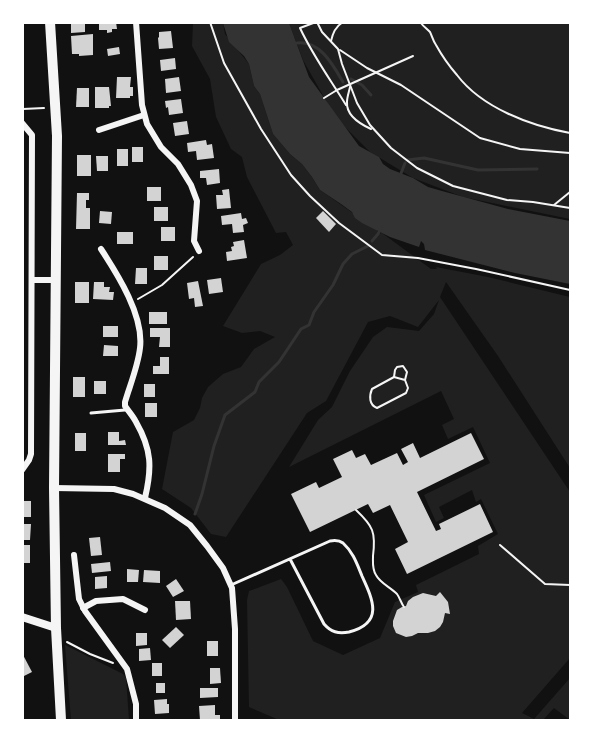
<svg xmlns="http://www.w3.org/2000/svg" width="593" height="743" font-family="'PT Sans',sans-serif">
	<rect width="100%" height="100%" fill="#111"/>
	<g fill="#202020">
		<path d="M193 23H223L225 34 249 64 254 86 260 94 273 134 290 154 302 164 312 177 320 190 377 230 378 234 382 233 431 269H437L436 267 488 277 570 297V468L498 356 446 282 440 297 570 492V658L522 713 534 719 570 678V720L554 708 543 720H279L249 707 247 600 249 591 281 579 287 587 313 641 343 655 380 638 395 602 418 592 416 585 479 554 478 546 498 534 481 499 476 502 472 490 439 507 444 518 436 522 424 495 490 463 473 427 448 439 442 425 454 419 441 391 289 467 318 420 332 407 350 371 373 337 387 327 419 331 434 314 439 300 418 327 390 316 368 322 326 401 307 413 226 537 211 534 191 508 162 489 173 432 194 420 200 408 202 398 208 387 223 374 241 367 254 349 275 337 260 331 242 333 223 326 261 264 280 255 293 245 286 232 276 233 247 177 242 157 231 149 216 117 210 79 192 46Z"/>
		<path d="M289 23H570V219L463 197 413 178 370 152 345 127 329 106 303 60Z"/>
		<path d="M65 645 123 674 126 678 129 720H71Z"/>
	</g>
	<path fill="#333" d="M223 23H289L309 77 359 146 379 157 383 164 390 169 413 178 428 187 442 191 508 209 570 221V284L515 273 425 250 424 244 421 241 419 247 390 237 362 223 355 218 352 212 341 204 320 190 312 177 302 164 290 154 273 134 260 94 254 86 249 64 244 56 229 42Z"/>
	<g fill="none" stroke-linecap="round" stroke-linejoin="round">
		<g stroke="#333" stroke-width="3">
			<path d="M297 43C320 40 333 65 343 82"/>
			<path d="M351 79 362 85 371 95"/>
			<path d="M407 160 424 158 478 170 537 169"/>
			<path d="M400 176 405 163"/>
			<path d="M372 241 378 234 381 228"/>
			<path d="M195 514 202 494 214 446 225 415 255 392 259 382 279 362 301 329 309 325 314 312 333 285 343 264 352 254 368 246"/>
		</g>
	</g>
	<g fill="#d3d3d3">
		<path d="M71 22H85V32L71 33Z"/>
		<path d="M99 22H116L117 29H112V32L107 33V30H99Z"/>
		<path d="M171 31 173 48 159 49 158 38 159 37V32Z"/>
		<path d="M93 34V55L79 56V54H72L71 36Z"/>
		<path d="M119 47 120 54 108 56 107 49Z"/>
		<path d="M175 58 176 69 161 71 160 60Z"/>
		<path d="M117 77H131L130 87H133V96H130V98H116Z"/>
		<path d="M179 77 181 91 166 93 165 79Z"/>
		<path d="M95 87H109L111 106H109V108H95Z"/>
		<path d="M77 88H89V107H76Z"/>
		<path d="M181 99 183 113 169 115 168 107 166 108 165 101Z"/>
		<path d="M187 121 189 134 175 136 173 123Z"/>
		<path d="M206 140 207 145 212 144 214 158 197 160 196 151 188 152 187 143Z"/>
		<rect x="132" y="147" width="11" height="15"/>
		<rect x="117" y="149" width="11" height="17"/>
		<rect x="77" y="155" width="14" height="21"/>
		<path d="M96 156H108V171H97Z"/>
		<path d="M219 169 220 183 207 185 206 178H200V171Z"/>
		<rect x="147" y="187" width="14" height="14"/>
		<path d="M229 189 231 208 217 209 216 195H223L222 190Z"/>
		<path d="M77 193H89V200H86V208H90V229H76Z"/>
		<rect x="154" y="207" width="14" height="14"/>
		<path d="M100 211 112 212 111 224 99 223Z"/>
		<path d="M323 211 336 224 329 232 316 218Z"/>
		<path d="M241 213 242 219 246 218 248 223 243 225 244 232 233 233 232 224 222 225 221 216Z"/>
		<rect x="161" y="227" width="14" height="14"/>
		<rect x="117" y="232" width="16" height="12"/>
		<path d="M244 240 247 258 227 261 226 252 232 251 231 247 234 246 233 242Z"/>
		<rect x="154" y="256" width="14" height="14"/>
		<path d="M136 268H147V284H135Z"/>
		<path d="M221 278 223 292 209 294 207 280Z"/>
		<path d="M198 281 203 306 195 307 194 298 189 299 187 283Z"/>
		<rect x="75" y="282" width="14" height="21"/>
		<path d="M94 282H104V287H110L109 292H114L113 300 93 299Z"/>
		<rect x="149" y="312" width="18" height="12"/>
		<rect x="103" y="326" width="15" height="11"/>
		<path d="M150 328H170V347H159L160 337H150Z"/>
		<path d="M104 345 118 346V356H103Z"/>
		<path d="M160 357H169V374H153V366H160Z"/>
		<rect x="73" y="377" width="12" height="20"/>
		<rect x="94" y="381" width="12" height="13"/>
		<rect x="144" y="384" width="11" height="13"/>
		<rect x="145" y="403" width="12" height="14"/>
		<path d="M108 432H119V441L125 440 126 445H108Z"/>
		<rect x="75" y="433" width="11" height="18"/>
		<path d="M471 433 484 459 417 492 436 531 441 529 439 524 480 504 493 532 407 574 395 549 408 542 390 505 373 513 368 504 310 532 291 494 316 482 319 488 342 477 333 459 352 450 356 458 365 454 371 465 397 453 403 465 408 462 401 449 413 443 420 458Z"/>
		<path d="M108 454H125V459H120V472H108Z"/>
		<rect x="22" y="501" width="9" height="16"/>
		<path d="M22 524H31L30 540H22Z"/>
		<path d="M100 537 102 555 91 556 89 538Z"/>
		<rect x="22" y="545" width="8" height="18"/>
		<path d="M110 562 111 571 92 573 91 564Z"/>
		<path d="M127 569 139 570 138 582H127Z"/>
		<path d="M144 570 160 571V583L143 582Z"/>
		<path d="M107 576V588L95 589V577Z"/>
		<path d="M176 579 184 591 173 597 166 586Z"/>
		<path d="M440 592 448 602 450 614 445 613 443 622 440 627 435 631 428 633H418L412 636 406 637 396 633 393 626V621L397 610 402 607 406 606 408 601 413 597 423 593 436 596Z"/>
		<path d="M175 601H190L191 619 176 620Z"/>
		<path d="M176 627 184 635 170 648 162 640Z"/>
		<path d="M136 633H147V645L136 646Z"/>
		<rect x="207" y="641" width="11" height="15"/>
		<path d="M150 648 151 660 139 661V649Z"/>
		<path d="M22 653 32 672 22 677Z"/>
		<rect x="152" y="663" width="10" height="13"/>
		<path d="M210 668H220L221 683 210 684Z"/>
		<rect x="156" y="683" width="9" height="10"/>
		<path d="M200 688H218V697L200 698Z"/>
		<path d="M167 699V704H169V713L155 714 154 700Z"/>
		<path d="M215 705V715H220V719L200 720 199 706Z"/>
	</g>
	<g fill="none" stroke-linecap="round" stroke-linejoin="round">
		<g stroke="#f5f5f5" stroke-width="2">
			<path d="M210 22 224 63 261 129 291 175 310 196 339 223 382 255 418 258 476 269 570 290"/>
			<path d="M316 22 300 28C313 56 330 79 346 105"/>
			<path d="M317 22 322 32 338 49 342 64 357 103 370 125 391 148 417 168 453 186 507 200 533 202 570 208"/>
			<path d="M420 22C423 26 427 29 430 32 432 36 433 41 436 45 441 54 450 67 457 75 482 108 531 126 570 133"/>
			<path d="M331 41C333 33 335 27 343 22"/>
			<path d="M340 50 367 68 401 85 480 138 520 149 570 153"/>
			<path d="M350 87C349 92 347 97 347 102 346 116 360 124 371 129"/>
			<path d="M324 98 337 90 413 56"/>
			<path d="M23 116V109L44 108"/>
			<path d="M554 205 570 192"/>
			<path d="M138 299 162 285 193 257"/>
			<path d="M394 377 395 370 397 367 403 366 407 372 405 380 408 388 406 393 377 408C369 405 369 396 372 389L394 377 405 380"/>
			<path d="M356 510C373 526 376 532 373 556 373 563 372 569 376 575 380 583 390 587 397 594 400 598 401 603 404 607"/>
			<path d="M500 545 545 584 570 585"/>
			<path d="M67 642 90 654 113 663"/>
		</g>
		<g stroke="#f5f5f5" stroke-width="3">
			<path d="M91 413 125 410"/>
			<path d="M231 585 330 541C335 540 339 540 343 543 353 552 357 564 362 576 373 600 384 623 349 632 338 634 331 632 324 624L290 559"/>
		</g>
		<g stroke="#f5f5f5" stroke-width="6">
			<path d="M136 22 142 105 147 124 161 147 178 164 191 185 197 201 194 241 199 251"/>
			<path d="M22 123 32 135 31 454 29 460 22 470"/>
			<path d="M99 130 144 115"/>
			<path d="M101 249C118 275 144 316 140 348 138 366 130 385 125 402V406C129 412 133 416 136 422 152 450 152 468 145 498"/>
			<path d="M32 280H56"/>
			<path d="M54 488 114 489 133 494 165 508 190 525 207 546 223 568 232 588 235 629V720"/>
			<path d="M74 555 79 599 85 611 127 669 136 704V720"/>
			<path d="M83 608 96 601 123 599 145 610"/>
		</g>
		<path stroke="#f5f5f5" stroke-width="8" d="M22 617 56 628"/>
		<path stroke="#f5f5f5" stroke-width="10" d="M50 22 57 136 54 488 56 628 61 720"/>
	</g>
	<rect width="593" height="743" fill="none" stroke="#ffffff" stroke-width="48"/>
</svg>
